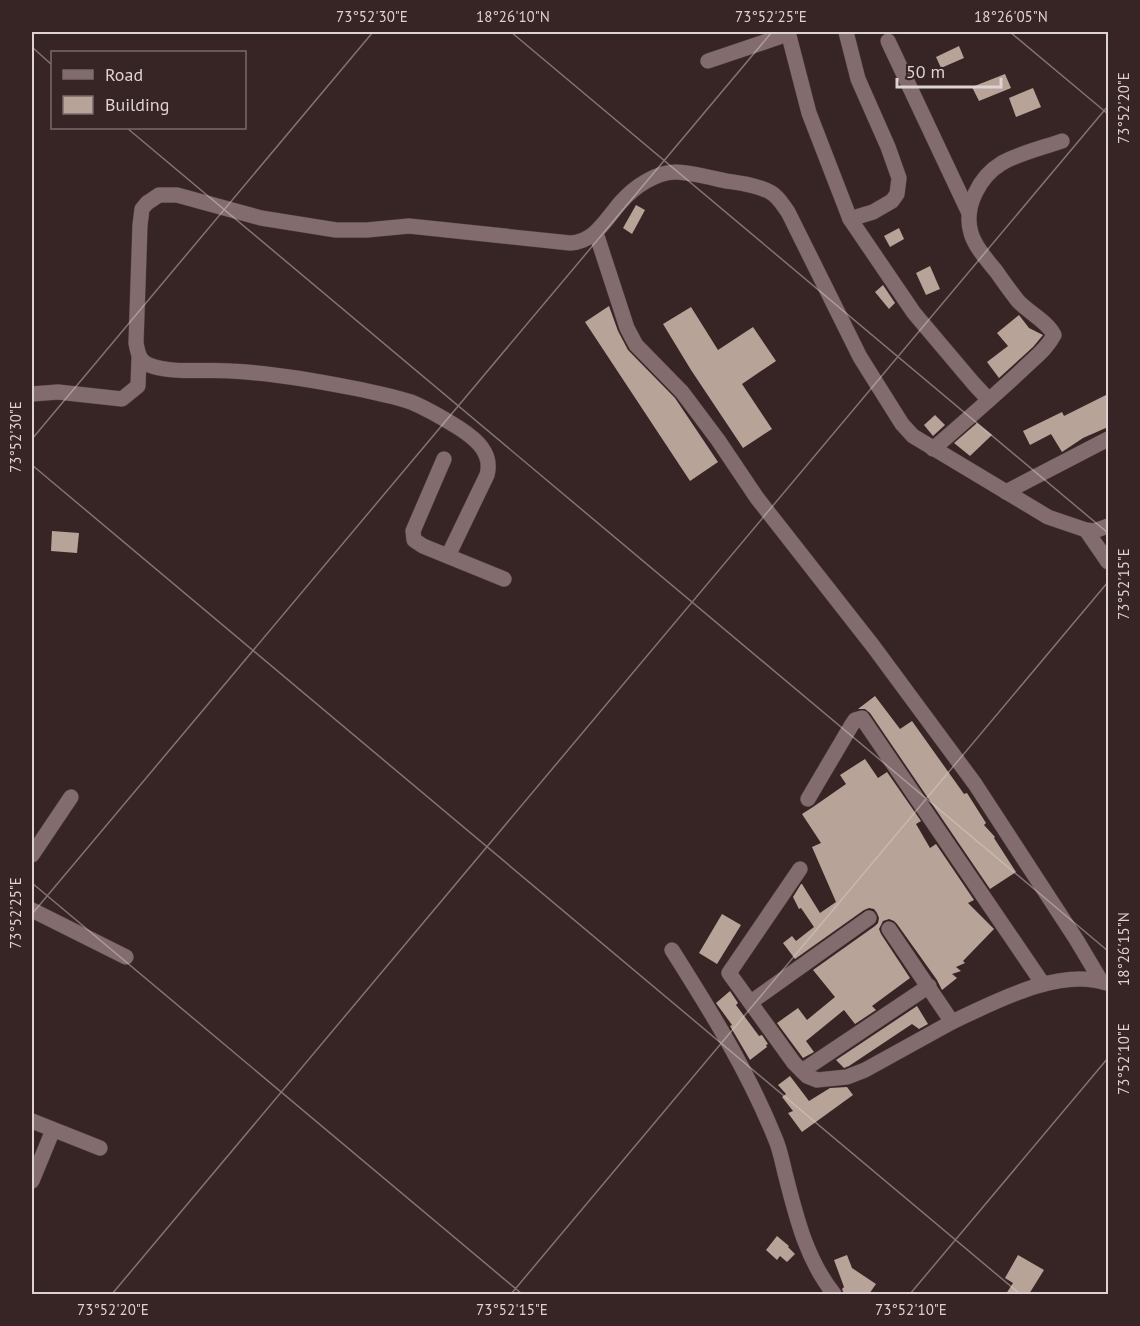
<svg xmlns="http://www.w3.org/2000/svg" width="1140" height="1326" font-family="'PT Sans',sans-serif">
	<rect width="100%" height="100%" fill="#372425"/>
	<g fill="#b7a398">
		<path d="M959 46 964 58 941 68 936 57Z"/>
		<path d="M1005 74 1011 88 979 101 972 87Z"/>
		<path d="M1033 88 1041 107 1016 117 1009 98Z"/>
		<path d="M636 205 645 210 632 234 623 228Z"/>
		<path d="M899 228 904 239 890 247 884 236Z"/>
		<path d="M930 266 940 289 926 295 916 273Z"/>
		<path d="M883 285 895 303 889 309 875 292Z"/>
		<path d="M609 306 618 331 628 350 675 398 718 462 690 481 585 322Z"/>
		<path d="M691 307 718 350 753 327 776 361 742 384 772 429 743 448 691 370 663 324Z"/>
		<path d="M1019 315 1029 328 1043 335 1033 347 999 378 987 362 1008 346 997 333Z"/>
		<path d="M1108 394V427L1083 438 1062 452 1051 434 1030 445 1023 431 1062 412 1064 416Z"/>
		<path d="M935 415 945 425 933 436 924 425Z"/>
		<path d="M977 423 992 435 970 456 954 443Z"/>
		<path d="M52 531 79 533 77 553 51 551Z"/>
		<path d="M875 696 900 729 912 721 964 794 967 793 986 823 984 825 995 837 994 838 1016 872 990 889 870 713 865 709H858Z"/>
		<path d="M865 759 878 778 887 772 921 821 916 824 930 848 936 844 974 900 968 903 994 929 963 961 965 963 956 967 961 971 952 974 957 978 942 990 937 980 897 924 894 921 889 919 883 921 879 929 881 934 910 978 872 1006 876 1010 855 1024 844 1010 806 1041 814 1052 803 1058 777 1023 798 1008 807 1020 835 997 813 970 875 926 878 923 879 918 877 913 874 909 869 908 864 910 795 959 783 943 792 936 796 941 814 927 801 908 799 909 793 897 801 884H802L820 913 836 902 812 847 821 843 802 814 813 807 846 784 840 775Z"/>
		<path d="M722 914 741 925 717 964 699 953Z"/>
		<path d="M730 991 738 1003 736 1005 759 1036 762 1035 768 1044 766 1045 767 1047 750 1060 730 1026 732 1025 716 1003Z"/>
		<path d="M917 1006 928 1024 919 1029 912 1024 849 1066 844 1068 836 1060Z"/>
		<path d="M790 1076 809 1101 830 1088 847 1087 853 1095 802 1132 788 1113 793 1111 782 1097 786 1094 778 1085Z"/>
		<path d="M777 1236 789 1246 788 1247 795 1254 787 1262 780 1256 777 1260 766 1250Z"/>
		<path d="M847 1255 852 1268 876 1284 869 1294H844L842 1289 844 1287 834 1260Z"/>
		<path d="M1018 1255 1044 1270 1029 1294H1006L1013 1283 1005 1278Z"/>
	</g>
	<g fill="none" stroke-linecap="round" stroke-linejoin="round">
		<g stroke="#4f4041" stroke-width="16">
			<g id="minor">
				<path d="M788 32 809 113 850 219 914 313 974 384 989 400"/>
				<path d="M846 32 858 79 888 147 899 178 897 194 892 201 873 212 850 219"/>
				<path d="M888 41 969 213"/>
				<path d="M708 61 788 34"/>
				<path d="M596 233 627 328 636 345 682 392 718 440 757 498 873 646 975 784 1076 939 1101 981"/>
				<path d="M32 394 58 392 122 399 138 386 139 358"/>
				<path d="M933 449C963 423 993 397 1022 370 1033 359 1047 349 1054 335 1048 322 1028 312 1018 301 1010 291 1003 281 996 271 987 260 975 247 971 233 963 207 980 176 1002 163 1017 154 1045 147 1062 141"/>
				<path d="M444 459 413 531 414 540 423 546 504 579"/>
				<path d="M1006 492 1108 439"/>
				<path d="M1086 530 1108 562"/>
				<path d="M448 556 487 475C493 453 476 439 459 428 443 418 428 409 411 402 392 396 373 392 353 388 313 380 272 373 231 371 207 369 172 374 149 365 139 361 138 353 136 343L140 225 142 209 147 203 159 195H177L261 218 336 230H367L409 226 570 243C595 242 606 219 621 202 634 187 656 172 676 172 689 172 712 178 726 181 740 183 757 185 770 192 778 196 783 205 788 212L860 357 902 424 913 436 1048 517 1086 530 1094 531 1108 526"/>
				<path d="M808 799 851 726 855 720 862 718 1043 984"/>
				<path d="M32 855 71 797"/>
				<path d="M800 869 729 973 794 1063 807 1076 817 1080 847 1077 865 1070 952 1022"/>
				<path d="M32 910 126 957"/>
				<path d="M889 929 952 1022C995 1002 1059 967 1106 983"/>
				<path d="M672 950C710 1010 748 1071 775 1138 780 1149 782 1161 785 1173 796 1216 806 1259 834 1294"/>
				<path d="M751 1002 869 918"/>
				<path d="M802 1071 929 986"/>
				<path d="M32 1121 100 1148"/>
				<path d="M32 1181 53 1130"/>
			</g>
		</g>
		<use href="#minor" stroke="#836c6d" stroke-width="15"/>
	</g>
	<path fill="none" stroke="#dfd2d2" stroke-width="1.5" stroke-opacity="0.45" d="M511 32 1108 533M1010 32 1108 114M32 47 52 65M127 128 1108 951M32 439 373 32M32 465 1020 1294M32 883 522 1294M32 914 772 32M112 1294 1108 106M511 1294 1108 582M910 1294 1108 1058"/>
	<rect width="1140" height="1326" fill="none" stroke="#372425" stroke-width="66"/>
	<rect x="51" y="51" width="195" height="78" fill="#372425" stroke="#7a6a6a" stroke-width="1.5"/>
	<rect x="63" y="70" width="30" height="9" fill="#836c6d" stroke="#7a6a6a" stroke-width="1.5"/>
	<text x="105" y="81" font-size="18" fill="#dfd2d2">Road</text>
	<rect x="63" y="96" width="30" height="18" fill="#b7a398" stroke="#7a6a6a" stroke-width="1.5"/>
	<text x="105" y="111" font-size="18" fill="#dfd2d2">Building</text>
	<path d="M897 78v9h104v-9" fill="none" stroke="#dfd2d2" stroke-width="3"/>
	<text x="906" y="78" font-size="18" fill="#dfd2d2" stroke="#372425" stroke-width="4.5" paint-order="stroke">50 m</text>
	<rect x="33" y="33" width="1074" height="1260" fill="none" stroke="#dfd2d2" stroke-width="2"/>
	<g font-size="15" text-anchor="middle" fill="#dfd2d2">
		<text x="372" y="22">73°52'30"E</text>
		<text x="513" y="22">18°26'10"N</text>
		<text x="771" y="22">73°52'25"E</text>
		<text x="1011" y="22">18°26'05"N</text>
		<text transform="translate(1124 108) rotate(-90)" y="5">73°52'20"E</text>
		<text transform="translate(16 437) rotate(-90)" y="5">73°52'30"E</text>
		<text transform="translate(1124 584) rotate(-90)" y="5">73°52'15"E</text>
		<text transform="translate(16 913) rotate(-90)" y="5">73°52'25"E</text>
		<text transform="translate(1124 949) rotate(-90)" y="5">18°26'15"N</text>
		<text transform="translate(1124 1059) rotate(-90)" y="5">73°52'10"E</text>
		<text x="113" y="1315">73°52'20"E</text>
		<text x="512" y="1315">73°52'15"E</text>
		<text x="911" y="1315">73°52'10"E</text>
	</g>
</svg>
